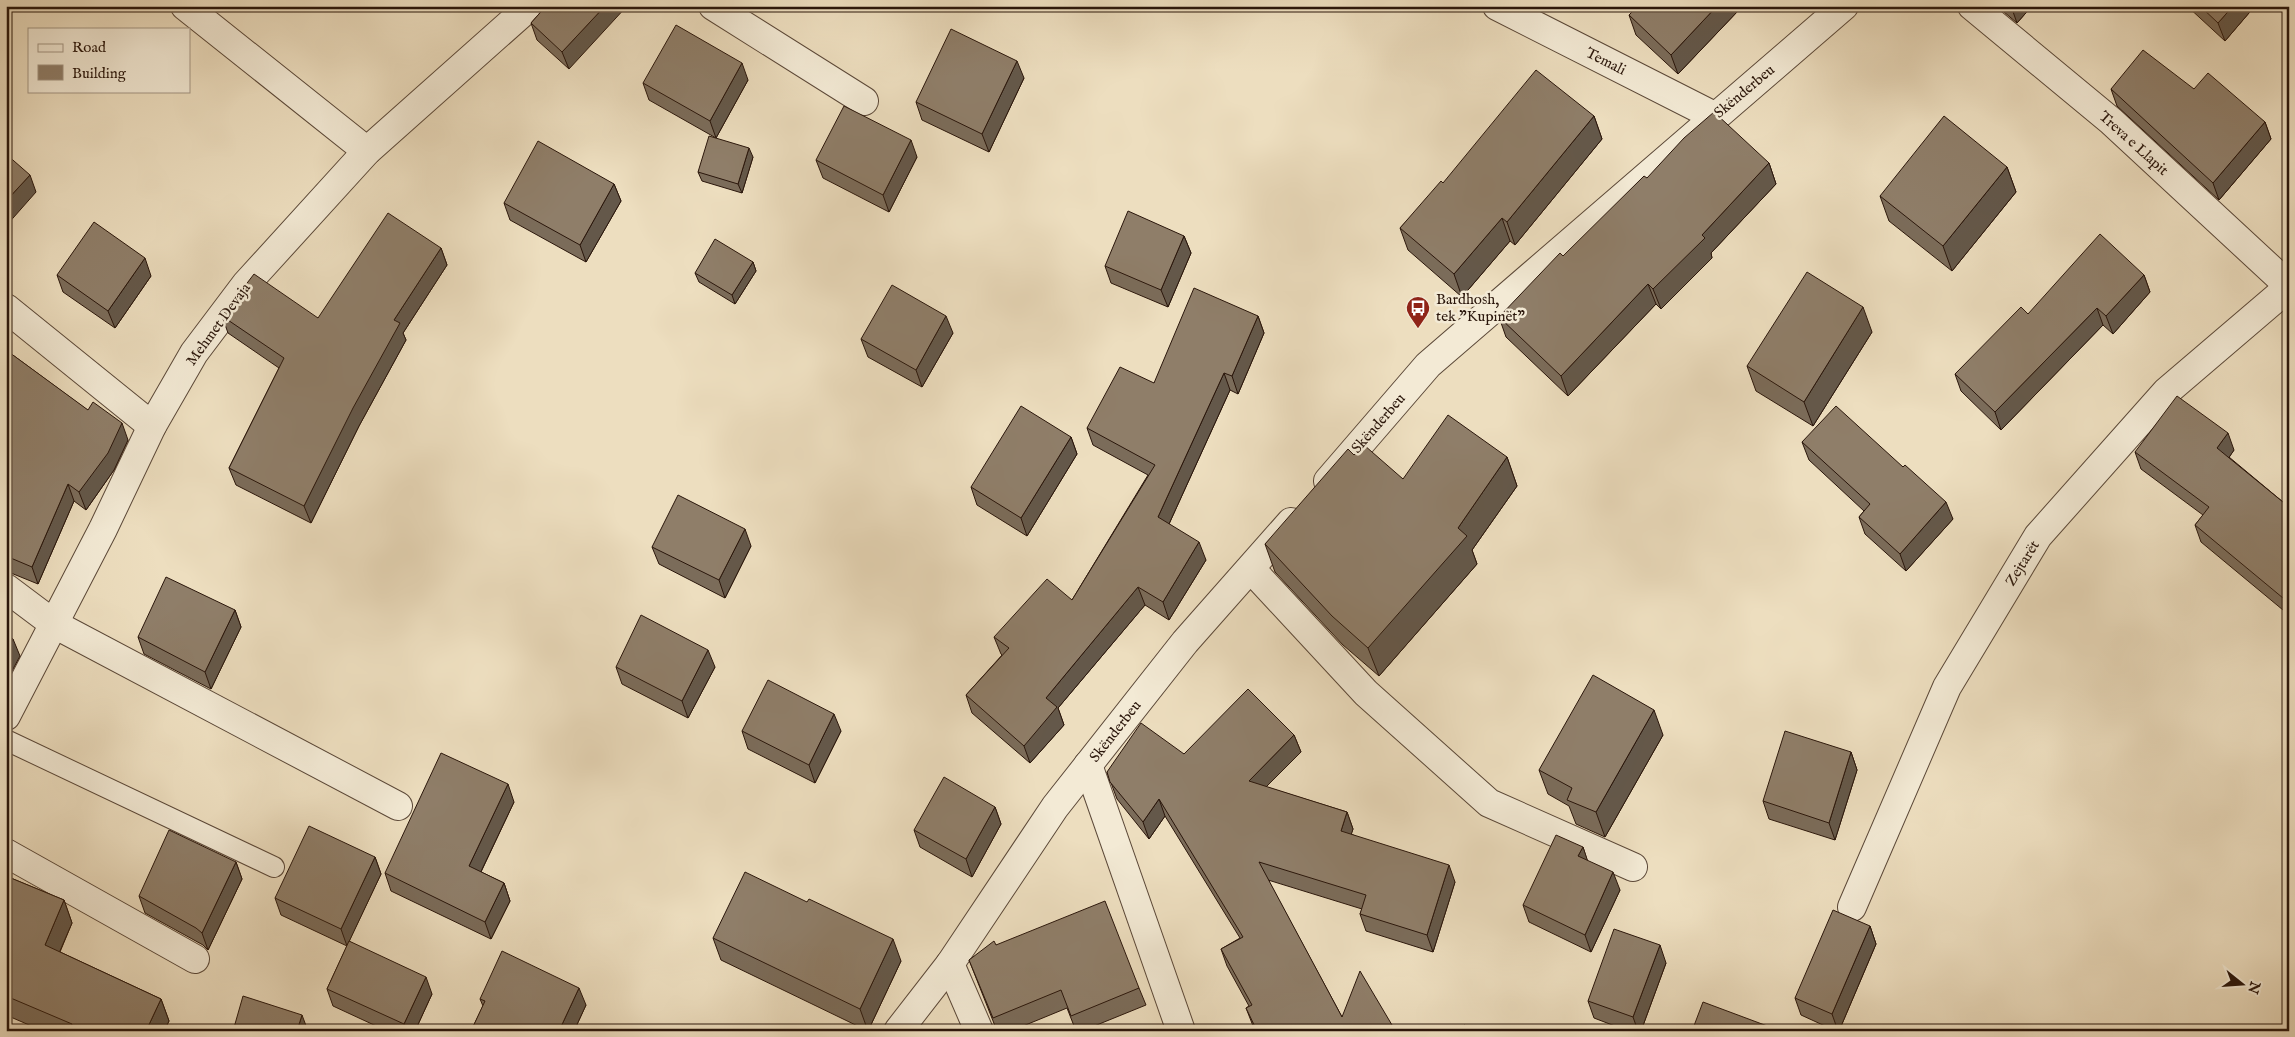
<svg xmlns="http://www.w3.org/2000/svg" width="2295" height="1037" font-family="'IM FELL English',serif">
	<rect width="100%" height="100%" fill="#eddebf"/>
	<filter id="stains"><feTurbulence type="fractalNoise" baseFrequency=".004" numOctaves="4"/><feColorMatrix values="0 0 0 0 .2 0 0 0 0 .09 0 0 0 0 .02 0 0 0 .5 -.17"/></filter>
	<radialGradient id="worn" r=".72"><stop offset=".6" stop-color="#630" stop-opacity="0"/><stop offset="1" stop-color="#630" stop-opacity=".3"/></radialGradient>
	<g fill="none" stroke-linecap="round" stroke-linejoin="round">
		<g stroke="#5b4838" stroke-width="22">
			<path id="lane" d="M6 740 274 867"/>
		</g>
		<g stroke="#5b4838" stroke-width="30">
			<g id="street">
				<path d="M185 6 367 151"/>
				<path d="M713 6 864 101"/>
				<path d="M1497 6 1714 116"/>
				<path d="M1972 6 2111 121 2289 286"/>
				<path d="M6 308 152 426"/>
				<path d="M1328 481 1428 365 1844 6"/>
				<path d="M1251 569 1366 693 1489 803 1633 867"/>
				<path d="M6 588 54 624 398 806"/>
				<path d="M6 716 103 529 152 426 194 353 246 284 367 151 530 6"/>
				<path d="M1088 765 1181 1031"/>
				<path d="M6 853 195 959"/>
				<path d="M1852 907 1947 687 2038 536 2166 392 2289 287"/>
				<path d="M950 964 979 1031"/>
				<path d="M898 1031 950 964 1055 807 1185 642 1291 522"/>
			</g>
		</g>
		<use href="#lane" stroke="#f3ead5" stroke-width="20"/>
		<use href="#street" stroke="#f3ead5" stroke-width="28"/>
	</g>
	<g fill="#7b6c5a" stroke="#2a160b">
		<path d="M546 6 569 69 537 40 531 23Z"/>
		<path d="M1997 6H2032L2017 23Z"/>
		<path d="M2187 6H2255L2225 41Z"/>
		<path d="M2283 6H2289V11Z"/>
		<path d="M1737 12 1678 74 1636 35 1629 15Z"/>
		<path d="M1024 78 989 152 922 120 916 102Z"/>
		<path d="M748 80 716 138 649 100 643 83Z"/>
		<path d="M2111 89H2194L2265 122 2271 139 2219 200 2117 106Z"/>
		<path d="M1594 116 1602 139 1515 245 1510 241 1462 297 1408 250 1400 228 1443 183Z"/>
		<path d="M753 157 742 193 702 181 698 172Z"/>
		<path d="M917 157 889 212 823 178 816 160Z"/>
		<path d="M1769 163 1776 184 1711 253 1712 258 1661 309 1656 304 1568 396 1506 337 1499 317 1647 178Z"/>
		<path d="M2007 167 2016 192 1952 271 1889 221 1880 196Z"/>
		<path d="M614 184 621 201 586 262 510 220 504 203Z"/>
		<path d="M1184 236 1191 253 1168 307 1111 283 1105 266Z"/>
		<path d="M441 248 447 265 403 333 406 340 359 426 311 523 236 485 229 468 279 368 228 333 222 316 318 318Z"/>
		<path d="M753 262 756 271 735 304 699 282 695 273Z"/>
		<path d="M57 275 151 276 115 328 63 292Z"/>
		<path d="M2144 275 2150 292 2113 334 2103 325 2001 430 1961 391 1955 374 2028 314Z"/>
		<path d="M1258 316 1264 333 1238 394 1230 390 1169 524 1206 560 1169 620 1145 605 1058 708 1064 725 1030 763 972 713 966 695 1002 655 1001 654 994 637 1072 600 1148 475 1093 445 1087 428 1154 383Z"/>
		<path d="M1872 332 1813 426 1756 391 1747 366Z"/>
		<path d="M953 333 922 387 868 357 861 339Z"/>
		<path d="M6 350 128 440 114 470 86 510 74 501 38 584 6 571Z"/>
		<path d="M1071 437 1077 454 1027 536 977 505 971 487Z"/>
		<path d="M1802 442 1903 467 1953 519 1906 571 1865 534 1859 517 1864 511 1809 460Z"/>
		<path d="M2234 450 2229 457 2289 507V615L2201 542 2195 525 2203 515 2141 469 2135 452Z"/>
		<path d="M1354 455 1403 479 1507 457 1517 486 1472 550 1477 564 1379 676 1343 645 1275 572 1265 544Z"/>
		<path d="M751 546 725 598 659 564 652 547Z"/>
		<path d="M235 610 241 627 211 689 144 654 138 637Z"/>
		<path d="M616 667H715L688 718 622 684Z"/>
		<path d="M742 731H841L815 783 748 749Z"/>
		<path d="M1294 735 1301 752 1266 787 1347 812 1353 829 1351 834 1455 882 1433 952 1366 931 1360 914 1362 909 1268 880 1342 1017 1392 1025 1394 1031H1255L1246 1008 1249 1006 1227 966 1221 949 1240 938 1165 816 1149 839 1117 799 1107 772 1184 754Z"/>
		<path d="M1663 735 1605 837 1576 824 1569 806 1548 794 1539 770Z"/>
		<path d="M1851 752 1857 770 1835 840 1769 819 1763 801Z"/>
		<path d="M514 802 481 872 504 883 510 901 491 939 391 891 385 873Z"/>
		<path d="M995 807 1001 824 972 877 920 847 914 830Z"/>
		<path d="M1583 847 1587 860 1620 890 1591 952 1529 922 1523 905Z"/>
		<path d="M375 857 381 874 349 941 432 994 415 1031H387L333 1006 327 989 347 946 281 915 275 898Z"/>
		<path d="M236 862 242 879 208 950 203 945 145 913 139 896Z"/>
		<path d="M6 876 64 900 72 923 60 952 161 999 169 1021 164 1031H43L6 1015Z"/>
		<path d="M1870 926 1876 944 1839 1031H1836L1801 1015 1795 998Z"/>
		<path d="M713 938 901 961 868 1031 721 960Z"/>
		<path d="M996 945 1139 988 1146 1005 1082 1031H1076L1067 1008 1011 1031H997L969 960Z"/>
		<path d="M1666 963 1641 1031H1628L1594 1018 1588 1001Z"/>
		<path d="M480 999 586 1005 574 1031H471L483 1006Z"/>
	</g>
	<g fill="#64584a" stroke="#2a160b">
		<path d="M605 6H627L569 69 562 52Z"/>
		<path d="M1717 6H1735L1737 12 1678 74 1671 55Z"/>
		<path d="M2011 6H2032L2017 23Z"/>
		<path d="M2233 6H2255L2225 41 2218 23Z"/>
		<path d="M1017 61 1024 78 989 152 982 134Z"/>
		<path d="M742 63 748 80 716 138 710 121Z"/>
		<path d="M1594 116 1602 139 1515 245 1507 222Z"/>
		<path d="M2265 122 2271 139 2219 200 2213 183Z"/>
		<path d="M911 140 917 157 889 212 883 195Z"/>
		<path d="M749 148 753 157 742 193 738 184Z"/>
		<path d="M1769 163 1776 184 1711 253 1712 258 1661 309 1653 289 1702 235Z"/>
		<path d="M2007 167 2016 192 1952 271 1943 246Z"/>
		<path d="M30 175 36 192 6 226V201Z"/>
		<path d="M614 184 621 201 586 262 580 245Z"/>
		<path d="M1502 218 1510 241 1462 297 1454 274Z"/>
		<path d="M1184 236 1191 253 1168 307 1161 290Z"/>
		<path d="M441 248 447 265 403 333 406 340 359 426 311 523 304 506 394 320Z"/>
		<path d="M145 258 151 276 115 328 108 311Z"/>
		<path d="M753 262 756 271 735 304 732 295Z"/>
		<path d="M2144 275 2150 292 2113 334 2106 316Z"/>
		<path d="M1648 284 1656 304 1568 396 1561 376Z"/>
		<path d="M1863 307 1872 332 1813 426 1804 402Z"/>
		<path d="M2097 308 2103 325 2001 430 1995 412Z"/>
		<path d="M946 316 953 333 922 387 916 370Z"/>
		<path d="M1258 316 1264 333 1238 394 1232 376Z"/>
		<path d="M1224 373 1230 390 1164 535 1158 517Z"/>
		<path d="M122 423 128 440 114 470 86 510 79 492Z"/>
		<path d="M2228 433 2234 450 2224 465 2217 448Z"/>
		<path d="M1071 437 1077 454 1027 536 1021 518Z"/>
		<path d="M1507 457 1517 486 1472 550 1477 564 1379 676 1368 648 1458 528Z"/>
		<path d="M68 484 74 501 38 584 32 567Z"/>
		<path d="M1946 502 1953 519 1906 571 1900 554Z"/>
		<path d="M745 529 751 546 725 598 719 580Z"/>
		<path d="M1199 542 1206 560 1169 620 1163 602Z"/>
		<path d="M1138 587 1145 605 1058 708 1064 725 1030 763 1024 746 1046 698Z"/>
		<path d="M235 610 241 627 211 689 205 672Z"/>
		<path d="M13 639 20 656 6 682V652Z"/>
		<path d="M708 650 715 667 688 718 682 701Z"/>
		<path d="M1654 710 1663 735 1605 837 1596 812Z"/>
		<path d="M834 714 841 731 815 783 809 765Z"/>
		<path d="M1294 735 1301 752 1255 798 1249 781Z"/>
		<path d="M1851 752 1857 770 1835 840 1829 823Z"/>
		<path d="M508 784 514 802 475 884 469 866Z"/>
		<path d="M1159 799 1165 816 1149 839 1143 822Z"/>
		<path d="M995 807 1001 824 972 877 966 859Z"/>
		<path d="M1347 812 1353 829 1347 848 1341 831Z"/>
		<path d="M1583 847 1589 865 1578 856Z"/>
		<path d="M375 857 381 874 347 946 341 929Z"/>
		<path d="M236 862 242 879 208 950 202 933Z"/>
		<path d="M1449 865 1455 882 1433 952 1427 935Z"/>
		<path d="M1613 872 1620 890 1591 952 1585 935Z"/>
		<path d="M504 883 510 901 491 939 485 922Z"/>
		<path d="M64 900 72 923 53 967 45 945Z"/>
		<path d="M1870 926 1876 944 1839 1031H1838L1832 1014Z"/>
		<path d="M893 939 901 961 868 1031 860 1009Z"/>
		<path d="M1660 945 1666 963 1641 1031H1638L1633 1017Z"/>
		<path d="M426 977 432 994 415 1031H406L404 1024Z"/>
		<path d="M579 988 586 1005 574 1031H559Z"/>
		<path d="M161 999 169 1021 164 1031H146Z"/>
		<path d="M302 1015 308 1031H297Z"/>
	</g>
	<g fill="#8f7e69" stroke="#2a160b">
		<path d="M546 6H605L562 52 531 23Z"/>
		<path d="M1638 6H1717L1671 55 1629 15Z"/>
		<path d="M2200 6H2233L2218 23Z"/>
		<path d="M676 25 742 63 710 121 643 83Z"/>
		<path d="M951 29 1017 61 982 134 916 102Z"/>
		<path d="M2143 50 2194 89 2208 73 2265 122 2213 183 2111 89Z"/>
		<path d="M1536 70 1594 116 1507 222 1502 218 1454 274 1400 228 1441 181 1443 183Z"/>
		<path d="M844 106 911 140 883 195 816 160Z"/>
		<path d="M1714 112 1769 163 1702 235 1705 238 1653 289 1648 284 1561 376 1499 317 1560 253 1563 256 1644 176 1647 178 1684 138Z"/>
		<path d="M1944 116 2007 167 1943 246 1880 196Z"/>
		<path d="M709 136 749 148 738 184 698 172Z"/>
		<path d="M538 141 614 184 580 245 504 203Z"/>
		<path d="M6 154 30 175 6 201Z"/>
		<path d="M1128 211 1184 236 1161 290 1105 266Z"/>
		<path d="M388 213 441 248 394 320 400 323 353 408 304 506 229 468 284 358 222 316 254 274 318 318Z"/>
		<path d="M94 222 145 258 108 311 57 275Z"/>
		<path d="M2100 234 2144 275 2106 316 2097 308 1995 412 1955 374 2021 307 2028 314Z"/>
		<path d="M715 239 753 262 732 295 695 273Z"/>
		<path d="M1807 272 1863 307 1804 402 1747 366Z"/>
		<path d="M892 285 946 316 916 370 861 339Z"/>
		<path d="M1194 288 1258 316 1232 376 1224 373 1158 517 1199 542 1163 602 1138 587 1046 698 1057 707 1024 746 966 695 1009 648 994 637 1047 579 1072 600 1155 465 1087 428 1120 367 1154 383Z"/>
		<path d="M6 350 88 410 93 402 122 423 108 453 79 492 68 484 32 567 6 556V504L9 498 6 497Z"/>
		<path d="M2177 396 2228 433 2217 448 2289 507V603L2195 525 2209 507 2135 452Z"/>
		<path d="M1021 406 1071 437 1021 518 971 487Z"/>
		<path d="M1836 406 1903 467 1905 465 1946 502 1900 554 1859 517 1870 504 1802 442Z"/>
		<path d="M1448 415 1507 457 1458 528 1467 536 1368 648 1332 616 1265 544 1348 449 1354 455 1364 445 1403 479Z"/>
		<path d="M678 495 745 529 719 580 652 547Z"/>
		<path d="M166 577 235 610 205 672 138 637Z"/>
		<path d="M641 615 708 650 682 701 616 667Z"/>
		<path d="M6 633 13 639 6 652Z"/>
		<path d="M1593 675 1654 710 1596 812 1567 800 1572 788 1539 770Z"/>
		<path d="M768 680 834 714 809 765 742 731Z"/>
		<path d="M1248 689 1294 735 1249 781 1347 812 1341 831 1449 865 1427 935 1360 914 1366 895 1259 862 1342 1017 1360 971 1392 1025 1382 1031H1257L1246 1008 1252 1005 1221 949 1243 937 1159 799 1143 822 1110 782 1107 772 1141 723 1184 754Z"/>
		<path d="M1785 731 1851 752 1829 823 1763 801Z"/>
		<path d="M441 753 508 784 469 866 504 883 485 922 385 873Z"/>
		<path d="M944 777 995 807 966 859 914 830Z"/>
		<path d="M309 826 375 857 341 929 275 898Z"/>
		<path d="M169 830 236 862 202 933 196 928 139 896Z"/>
		<path d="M1556 835 1583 847 1578 856 1613 872 1585 935 1523 905Z"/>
		<path d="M745 872 807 902 809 899 893 939 860 1009 713 938Z"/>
		<path d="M6 876 64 900 45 945 161 999 146 1031H74L70 1029 72 1024 6 996Z"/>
		<path d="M1105 901 1139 988 1071 1016 1061 990 993 1018 969 960 994 941 996 945Z"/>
		<path d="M1833 910 1870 926 1832 1014 1795 998Z"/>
		<path d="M1614 929 1660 945 1633 1017 1588 1001Z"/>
		<path d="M349 941 426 977 404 1024 327 989Z"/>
		<path d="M502 951 579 988 559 1031H471L485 1001 480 999Z"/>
		<path d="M243 996 302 1015 297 1031H233Z"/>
		<path d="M1703 1002 1770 1027 1769 1031H1692Z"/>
		<path d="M2289 1023V1031H2276L2277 1026 2287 1028Z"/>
		<path d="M1465 1025 1467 1031H1451Z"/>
	</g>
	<defs>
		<g id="bus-pin" transform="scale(1.25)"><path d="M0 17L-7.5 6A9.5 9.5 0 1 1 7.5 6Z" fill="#8f2418" stroke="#f3ead5"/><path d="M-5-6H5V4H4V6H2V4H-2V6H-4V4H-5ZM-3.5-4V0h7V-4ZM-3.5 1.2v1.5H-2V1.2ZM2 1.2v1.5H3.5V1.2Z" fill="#fff"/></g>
	</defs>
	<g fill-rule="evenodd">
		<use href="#bus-pin" x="1418" y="308"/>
	</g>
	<g text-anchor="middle" stroke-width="5" stroke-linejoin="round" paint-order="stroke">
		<g font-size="15" fill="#2a160b" stroke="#f3ead5">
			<text transform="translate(1606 61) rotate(27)" y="5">Temali</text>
			<text transform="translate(1744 91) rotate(-40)" y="5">Skënderbeu</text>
			<text transform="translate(2134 143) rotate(42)" y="5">Treva e Llapit</text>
			<text transform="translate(218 324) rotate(-54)" y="5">Mehmet Devaja</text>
			<text transform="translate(1378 423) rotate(-49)" y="5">Skënderbeu</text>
			<text transform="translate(2022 563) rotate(-58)" y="5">Zejtarët</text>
			<text transform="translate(1115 731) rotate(-52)" y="5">Skënderbeu</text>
		</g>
		<g font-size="15" fill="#2a160b" stroke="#f3ead5" text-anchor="start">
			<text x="1436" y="304">Bardhosh,<tspan x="1436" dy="17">tek "Kupinët"</tspan></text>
		</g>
	</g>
	<rect width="2295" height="1037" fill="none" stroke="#eddebf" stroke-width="25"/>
	<rect x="8" y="8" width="2280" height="1022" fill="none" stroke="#2a160b" stroke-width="2.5"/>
	<rect x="12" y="12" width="2270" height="1012" fill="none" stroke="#2a160b"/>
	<rect x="28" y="28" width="162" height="65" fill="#f3ead5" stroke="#a39584"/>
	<rect x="38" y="44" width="25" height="8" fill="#f3ead5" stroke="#a39584"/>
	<text x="72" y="52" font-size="15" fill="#2a160b">Road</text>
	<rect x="38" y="65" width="25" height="15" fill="#8f7e69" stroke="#a39584"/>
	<text x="72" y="78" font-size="15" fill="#2a160b">Building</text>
	<g transform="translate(2242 984) rotate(107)" stroke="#f3ead5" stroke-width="4" paint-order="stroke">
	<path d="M0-4L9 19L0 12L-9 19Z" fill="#2a160b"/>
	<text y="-8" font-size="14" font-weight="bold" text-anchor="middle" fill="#2a160b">N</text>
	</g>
	<rect width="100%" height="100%" filter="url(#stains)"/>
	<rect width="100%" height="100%" fill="url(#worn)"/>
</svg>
